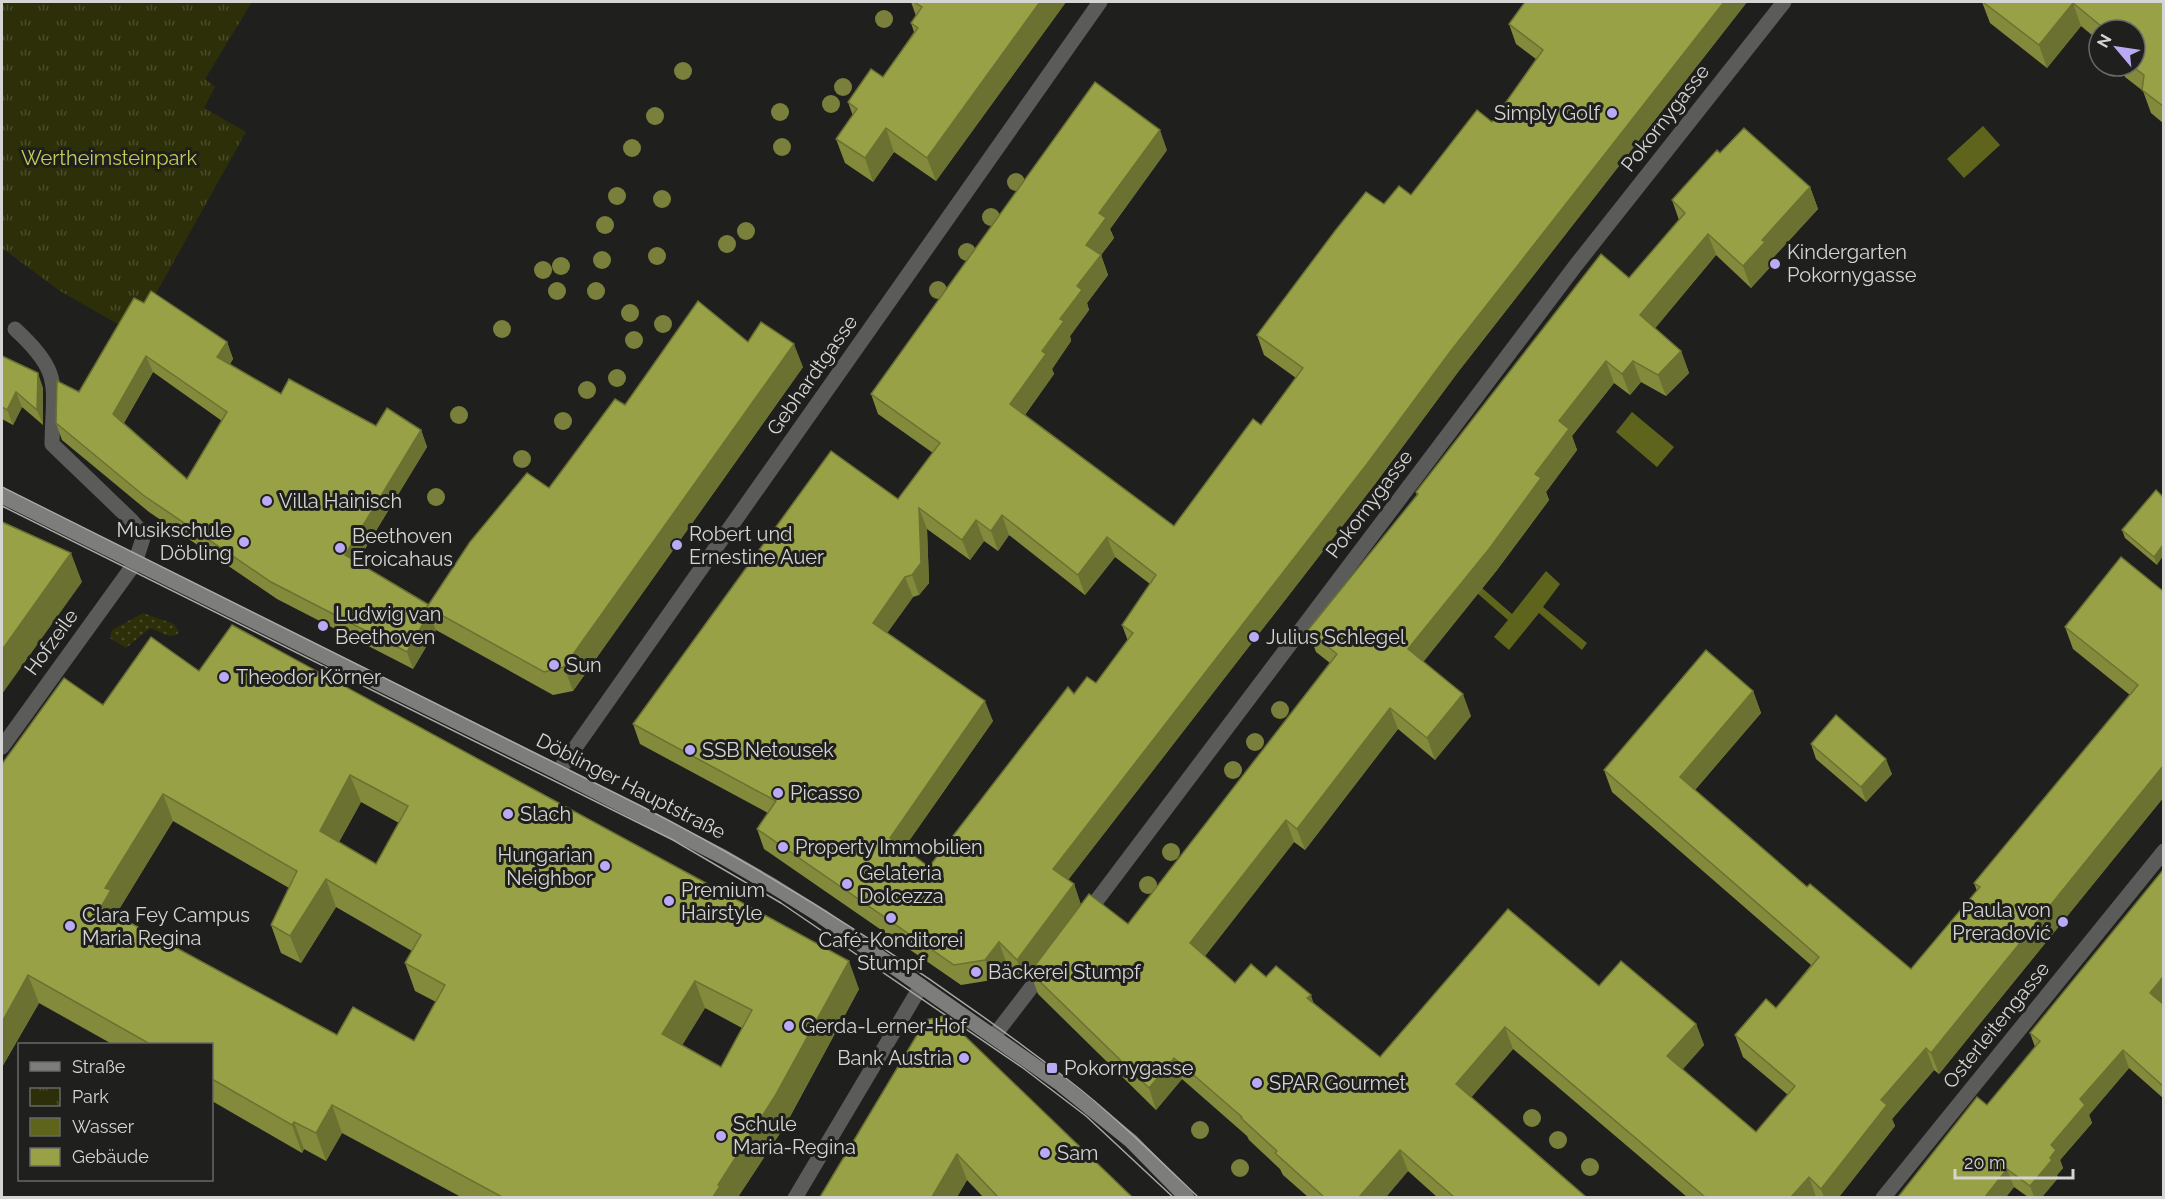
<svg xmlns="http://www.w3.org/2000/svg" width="2165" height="1199" font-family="Raleway,sans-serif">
	<defs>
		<pattern id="grass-dots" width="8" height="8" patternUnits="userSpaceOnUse" patternTransform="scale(1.5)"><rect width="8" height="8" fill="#2d2f09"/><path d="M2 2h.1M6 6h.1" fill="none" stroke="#4b4c2c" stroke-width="1.8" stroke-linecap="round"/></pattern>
		<pattern id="park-tufts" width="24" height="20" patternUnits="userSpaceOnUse" patternTransform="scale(1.5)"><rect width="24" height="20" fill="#2d2f09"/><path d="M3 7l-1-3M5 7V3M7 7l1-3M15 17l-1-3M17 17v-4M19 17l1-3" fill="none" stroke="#4b4c2c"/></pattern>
	</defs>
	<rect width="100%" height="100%" fill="#1f201d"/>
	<path fill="url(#grass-dots)" d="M143 613 174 624 179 632 176 635 169 636 150 628 126 648 110 638 112 630Z"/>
	<path fill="url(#park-tufts)" d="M2 2H252L205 79 215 87 204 108 246 132 154 297 130 331 60 291 2 248Z"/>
	<g fill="#5f641d">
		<path d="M1983 126 2000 145 1964 178 1947 159Z"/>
		<path d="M1632 412 1674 447 1657 467 1616 432Z"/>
		<path d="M1420 534 1512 614 1546 571 1560 584 1543 607 1587 643 1582 650 1539 613 1509 650 1494 637 1508 620 1477 593Z"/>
	</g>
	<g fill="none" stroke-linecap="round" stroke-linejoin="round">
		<path stroke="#5b5c5a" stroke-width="15" d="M15 329C63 373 53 384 52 444L131 520 144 535 135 563"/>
		<g stroke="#5b5c5a" stroke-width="15">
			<path d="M2 747 135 563"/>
			<path d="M558 772 1100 2"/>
			<path d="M1085 916 1576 265 1784 2"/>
			<path d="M994 1036 1047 967"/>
			<path d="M795 1198 921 986"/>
			<path d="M1883 1198 2164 851"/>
		</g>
		<path stroke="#7d7e7c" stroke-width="15" d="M2 496 558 772 723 857 773 886 821 916 1058 1082 1131 1141 1187 1198"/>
		<g stroke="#a8a8a6" stroke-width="1.5">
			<path d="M2 487 641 806C791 883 934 977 1067 1079 1114 1115 1156 1157 1199 1198"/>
			<path d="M2 506 673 840 781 903 1023 1068 1086 1116 1174 1198"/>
		</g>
	</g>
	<g fill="#7a803b">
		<circle cx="884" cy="19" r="9"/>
		<circle cx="683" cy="71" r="9"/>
		<circle cx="843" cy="87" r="9"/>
		<circle cx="831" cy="104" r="9"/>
		<circle cx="780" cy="112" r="9"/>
		<circle cx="655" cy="116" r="9"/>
		<circle cx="782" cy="147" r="9"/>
		<circle cx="632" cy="148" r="9"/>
		<circle cx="1016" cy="182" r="9"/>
		<circle cx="617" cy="196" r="9"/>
		<circle cx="662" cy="199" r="9"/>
		<circle cx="991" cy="217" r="9"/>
		<circle cx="605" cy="225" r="9"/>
		<circle cx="746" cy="231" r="9"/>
		<circle cx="727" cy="244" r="9"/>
		<circle cx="967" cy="252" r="9"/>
		<circle cx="657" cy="256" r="9"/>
		<circle cx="602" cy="260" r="9"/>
		<circle cx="561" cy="266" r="9"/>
		<circle cx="543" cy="270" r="9"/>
		<circle cx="938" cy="290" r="9"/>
		<circle cx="557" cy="291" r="9"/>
		<circle cx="596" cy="291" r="9"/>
		<circle cx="630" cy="313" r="9"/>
		<circle cx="663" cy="324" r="9"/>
		<circle cx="502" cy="329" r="9"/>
		<circle cx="634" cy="340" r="9"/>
		<circle cx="617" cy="378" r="9"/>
		<circle cx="587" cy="390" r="9"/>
		<circle cx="459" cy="415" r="9"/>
		<circle cx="563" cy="421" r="9"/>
		<circle cx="522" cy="459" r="9"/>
		<circle cx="436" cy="497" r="9"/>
		<circle cx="1280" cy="710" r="9"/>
		<circle cx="1255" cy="742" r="9"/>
		<circle cx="1233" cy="770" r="9"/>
		<circle cx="1171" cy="852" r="9"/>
		<circle cx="1148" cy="885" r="9"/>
		<circle cx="1532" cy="1118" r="9"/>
		<circle cx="1200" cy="1130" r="9"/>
		<circle cx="1558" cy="1140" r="9"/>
		<circle cx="1590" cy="1167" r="9"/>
		<circle cx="1240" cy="1168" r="9"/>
	</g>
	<g fill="#848a3c" fill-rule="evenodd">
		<path d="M911 2H1066L936 181 894 152 873 182 845 163 836 139 853 116 848 102 883 77 914 32 911 23 916 16Z"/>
		<path d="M1747 2 1458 372 1375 484 1068 880 1074 884 1081 905 1024 980 1006 962 992 980 961 985 764 849 757 829 768 813 640 744 633 724 898 499 933 453 878 414 871 394 1167 150 1110 229 1114 238 1101 255 1108 275 1087 303 1089 310 1070 336 1071 341 1052 369 1054 374 1025 415 1174 526 1261 425 1296 378 1264 355 1257 335 1384 204 1411 195 1492 122 1536 59 1516 44 1509 24ZM927 529 970 560 984 541 998 551 1009 535 1085 595 1115 557 1150 584 1122 625 1128 641 1096 683 1074 694 929 867 904 848 993 721 887 633 913 597 919 595 929 583Z"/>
		<path d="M1982 2H2163V123L2151 113 2143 91 2125 77 2121 66H2135V30H2099V41L2081 26 2047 68 1990 23Z"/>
		<path d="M1720 153 1810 187 1818 209 1771 260 1773 264 1751 288 1716 255 1655 328 1681 351 1689 373 1666 396 1641 382 1630 395 1614 383 1572 436 1577 450 1546 492 1549 500 1497 570 1423 662 1471 716 1435 760 1398 729 1305 850 1294 842 1205 956 1235 983 1266 977 1314 1004 1380 1057 1599 986 1696 1024 1704 1045 1682 1070 1756 1132 1788 1095 1743 1057 1735 1035 1776 1008 1811 965 1612 792 1604 770 1753 691 1761 713 1695 790 1807 887 1911 969 1977 891 1974 883 2130 695 2073 649 2065 627 2121 557 2163 798 1939 1074 1934 1070 1892 1119 1895 1126 1839 1197H1687L1513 1049 1471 1097 1586 1197H1437L1408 1171 1386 1197H1308L1283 1175 1280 1169 1249 1140 1247 1136 1182 1079 1156 1110 1038 994 1030 972 1128 924 1330 663 1316 652 1308 630 1417 496 1416 492 1629 278 1679 220 1672 200Z"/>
		<path d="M144 303 227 342 233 359 230 364 281 394 376 426 421 430 427 447 357 562 429 605 549 488 625 405 748 342 803 367 573 691 553 695 436 630 413 669 277 599 149 512 62 440 56 423ZM153 372 222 421 187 479 124 423Z"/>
		<path d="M2 356 43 388V425L22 407 13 425 2 419Z"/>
		<path d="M2156 490 2157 565 2125 538 2122 530Z"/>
		<path d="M199 671 859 989 786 1124 738 1197H461L342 1133 326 1161 304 1149 302 1153 212 1101V1044H112L39 1003 2 1067V764L103 705ZM361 802 399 823 376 864 339 842ZM173 821 289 888 271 925 281 953 301 963 336 907 412 951 405 963 415 991 436 1002 414 1041 337 1035 121 918 118 911ZM705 1008 742 1028 721 1067 682 1045Z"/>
		<path d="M1811 744 1892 774 1866 802 1816 759Z"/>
		<path d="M2163 1003V1098L2129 1068 2089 1115 2092 1123 2060 1160 2063 1168 2057 1175 2058 1178 2042 1197H2028L2014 1187 2006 1197 1987 1105 2035 1047 2030 1033Z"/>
		<path d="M926 1020 1132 1197H983L967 1180 957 1197Z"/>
	</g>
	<g fill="#6b7131">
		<path d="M1040 2H1066L936 181 927 158Z"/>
		<path d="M1724 2H1747L1458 372 1375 484 1061 889 1053 869 1450 352Z"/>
		<path d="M2073 3 2081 26 2047 68 2039 45Z"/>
		<path d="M886 128 894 152 873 182 865 158Z"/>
		<path d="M1160 130 1167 150 1110 229 1114 238 1093 265 1086 245 1099 213Z"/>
		<path d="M1810 187 1818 209 1771 260 1773 264 1751 288 1743 266 1762 240Z"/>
		<path d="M1708 234 1716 255 1648 337 1640 315Z"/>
		<path d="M1101 255 1108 275 1087 303 1089 310 1070 336 1071 341 1052 369 1054 374 1018 424 1010 404 1042 351 1077 286Z"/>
		<path d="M227 342 233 359 223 374 217 357Z"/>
		<path d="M794 344 803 367 573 691 564 667Z"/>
		<path d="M1681 351 1689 373 1666 396 1658 375Z"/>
		<path d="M146 356 153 372 119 431 113 414Z"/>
		<path d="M1606 361 1614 383 1572 436 1577 450 1546 492 1549 500 1497 570 1416 671 1408 649 1535 474 1559 421Z"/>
		<path d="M1633 361 1641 382 1630 395 1622 374Z"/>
		<path d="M38 373 43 388V425L37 410Z"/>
		<path d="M16 392 22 407 13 425 7 410Z"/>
		<path d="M421 430 427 447 351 571 345 555Z"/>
		<path d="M919 508 927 529 929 583 919 595 912 575Z"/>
		<path d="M1002 515 1009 535 998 551 991 531Z"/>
		<path d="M976 520 984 541 970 560 962 540Z"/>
		<path d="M1107 537 1115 557 1085 595 1078 575Z"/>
		<path d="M2163 545V556L2157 565 2154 557Z"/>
		<path d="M71 553 82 582 2 694V650Z"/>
		<path d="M905 577 913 597 880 643 873 623Z"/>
		<path d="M429 613 436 630 413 669 407 652Z"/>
		<path d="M1753 691 1761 713 1688 798 1680 777Z"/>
		<path d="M1463 694 1471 716 1435 760 1427 738Z"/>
		<path d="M985 701 993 721 897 858 890 838Z"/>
		<path d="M1390 708 1398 729 1305 850 1297 829Z"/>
		<path d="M1886 759 1892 774 1866 802 1861 787Z"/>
		<path d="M2163 766V798L1939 1074 1931 1053Z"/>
		<path d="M350 775 361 802 330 858 320 831Z"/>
		<path d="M163 794 173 821 118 911 121 918 101 907 105 888Z"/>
		<path d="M1286 820 1294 842 1198 965 1190 943Z"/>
		<path d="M326 879 336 907 301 963 290 936Z"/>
		<path d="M1074 884 1081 905 1024 980 1017 960Z"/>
		<path d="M999 942 1006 962 992 980 985 960Z"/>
		<path d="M849 961 859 989 786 1124 738 1197H713L718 1185Z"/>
		<path d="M28 975 39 1003 2 1067V1022Z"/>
		<path d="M2163 977V1003L2157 1011 2150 993Z"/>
		<path d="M695 981 705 1008 672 1062 662 1034Z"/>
		<path d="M1311 995 1318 1017 1307 998Z"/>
		<path d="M1696 1024 1704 1045 1675 1078 1667 1056Z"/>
		<path d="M1505 1027 1513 1049 1464 1106 1456 1084Z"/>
		<path d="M1926 1048 1934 1070 1892 1119 1895 1126 1839 1197H1824L1821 1189 1881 1100Z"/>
		<path d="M2123 1050 2129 1068 2089 1115 2092 1123 2060 1160 2063 1168 2057 1175 2058 1178 2042 1197H2034L2030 1186 2050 1158 2051 1145 2080 1099Z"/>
		<path d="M1174 1058 1182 1079 1156 1110 1149 1088Z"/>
		<path d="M332 1105 342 1133 326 1161 316 1133Z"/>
		<path d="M294 1122 304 1149 302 1153 292 1125Z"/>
		<path d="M1400 1150 1408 1171 1386 1197H1359Z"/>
		<path d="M957 1154 967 1180 957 1197H932Z"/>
		<path d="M2007 1169 2014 1187 2006 1197H1985Z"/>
		<path d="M1809 1177 1816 1197H1791Z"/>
	</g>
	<g fill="#99a146" stroke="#6b7131" stroke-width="1.5" fill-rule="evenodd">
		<path d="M914 2H1040L927 158 886 128 865 158 836 139 857 109 848 102 871 69 883 77 918 28 911 23 922 7Z"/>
		<path d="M1525 2H1724L1450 352 1367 464 1053 869 1074 884 1017 960 999 942 985 960 954 965 757 829 776 801 633 724 831 451 898 499 940 443 871 394 1095 82 1160 130 1099 213 1106 218 1086 245 1101 255 1077 286 1082 290 1060 319 1064 321 1042 351 1046 354 1010 404 1174 526 1253 419 1261 425 1303 368 1257 335 1335 231 1366 192 1384 204 1399 186 1411 195 1477 110 1492 122 1543 50 1509 24ZM919 508 962 540 976 520 991 531 1002 515 1078 575 1107 537 1156 575 1122 625 1133 633 1096 683 1087 677 1074 694 1068 687 929 867 890 838 985 701 873 623 905 577 912 575 921 563Z"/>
		<path d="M1983 2H2163V106L2142 90 2144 75 2132 66H2135V30H2106L2073 3 2039 45Z"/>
		<path d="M1744 128 1810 187 1762 240 1765 242 1743 266 1708 234 1640 315 1681 351 1658 375 1633 361 1622 374 1606 361 1559 421 1569 429 1535 474 1541 478 1489 549 1408 649 1463 694 1427 738 1390 708 1297 829 1286 820 1190 943 1235 983 1251 964 1266 977 1276 966 1311 995 1307 998 1380 1057 1508 909 1599 986 1621 961 1696 1024 1667 1056 1756 1132 1795 1086 1735 1035 1766 999 1776 1008 1819 957 1604 770 1706 650 1753 691 1680 777 1807 887 1810 884 1911 969 1980 887 1974 883 2138 685 2065 627 2121 557 2163 591V766L1931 1053 1926 1048 1881 1100 1887 1105 1821 1189 1809 1177 1791 1197H1705L1505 1027 1456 1084 1586 1197H1454L1400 1150 1359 1197H1324L1275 1153 1277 1151 1241 1118 1242 1117 1174 1058 1149 1088 1030 972 1089 894 1128 924 1337 654 1308 630 1418 494 1416 492 1601 254 1629 278 1685 213 1672 200 1717 150 1720 153Z"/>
		<path d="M151 291 227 342 217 357 281 394 289 379 376 426 387 408 421 430 345 555 429 605 427 607 429 613 407 652 271 582 143 495 56 423 57 381 79 392 134 298 144 303ZM146 356 227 412 187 479 113 414Z"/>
		<path d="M698 301 748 342 761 322 794 344 564 667 544 672 427 607 470 542 527 473 549 488 615 399 625 405Z"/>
		<path d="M2 356 38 373 37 410 16 392 7 410 2 407Z"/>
		<path d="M2156 490 2163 497V545L2154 557 2122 530Z"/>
		<path d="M2 522 71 553 2 650Z"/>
		<path d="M232 625 849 961 775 1096 718 1185 720 1186 713 1197H502L332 1105 316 1133 294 1122 292 1125 212 1079V1044H150L28 975 2 1022V764L64 678 103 705 151 637 199 671ZM350 775 408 806 376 864 320 831ZM163 794 297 871 271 925 290 936 326 879 421 935 405 963 445 985 414 1041 353 1007 337 1035 101 907 111 890 105 888ZM695 981 752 1010 721 1067 662 1034Z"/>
		<path d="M1836 715 1886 759 1861 787 1811 744Z"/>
		<path d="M2163 870V977L2150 993 2163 1004V1086L2123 1050 2080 1099 2085 1105 2051 1145 2056 1150 2050 1158 2052 1160 2030 1186 2007 1169 1985 1197H1898L1977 1097 1987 1105 2040 1041 2030 1033Z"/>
		<path d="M944 1016 1132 1197H998L957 1154 932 1197H820L926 1020Z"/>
	</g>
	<g fill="#baaaf6" stroke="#1f201d" stroke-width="2">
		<circle cx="1612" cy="113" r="6"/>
		<circle cx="1775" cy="264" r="6"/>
		<circle cx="267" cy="501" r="6"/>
		<circle cx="244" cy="542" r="6"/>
		<circle cx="677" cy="545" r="6"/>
		<circle cx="340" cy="548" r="6"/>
		<circle cx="323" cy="626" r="6"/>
		<circle cx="1254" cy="637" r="6"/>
		<circle cx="554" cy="665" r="6"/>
		<circle cx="224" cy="677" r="6"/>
		<circle cx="690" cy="750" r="6"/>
		<circle cx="778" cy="793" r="6"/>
		<circle cx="508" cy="814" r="6"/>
		<circle cx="783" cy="847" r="6"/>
		<circle cx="605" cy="866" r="6"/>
		<circle cx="847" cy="884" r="6"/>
		<circle cx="669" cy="901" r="6"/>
		<circle cx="891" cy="918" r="6"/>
		<circle cx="2063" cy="922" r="6"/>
		<circle cx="70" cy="926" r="6"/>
		<circle cx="976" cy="972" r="6"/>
		<circle cx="789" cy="1026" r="6"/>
		<circle cx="964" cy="1058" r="6"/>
		<rect x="1046" y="1062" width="12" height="12" rx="3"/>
		<circle cx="1257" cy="1083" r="6"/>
		<circle cx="721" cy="1136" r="6"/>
		<circle cx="1045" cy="1153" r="6"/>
	</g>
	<g text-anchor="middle" stroke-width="6" stroke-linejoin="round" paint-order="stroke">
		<g font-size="20" fill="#d5d5d3" stroke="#1f201d" text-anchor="start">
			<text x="1600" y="120" text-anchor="end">Simply Golf</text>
			<text x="1787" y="259">Kindergarten<tspan x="1787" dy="23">Pokornygasse</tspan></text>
			<text x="279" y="508">Villa Hainisch</text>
			<text x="232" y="537" text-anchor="end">Musikschule<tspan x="232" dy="23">Döbling</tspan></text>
			<text x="689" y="541">Robert und<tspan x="689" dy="23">Ernestine Auer</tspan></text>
			<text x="352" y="543">Beethoven<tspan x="352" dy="23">Eroicahaus</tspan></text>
			<text x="335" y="621">Ludwig van<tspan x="335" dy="23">Beethoven</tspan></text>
			<text x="1266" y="644">Julius Schlegel</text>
			<text x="566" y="672">Sun</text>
			<text x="236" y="684">Theodor Körner</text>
			<text x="702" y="757">SSB Netousek</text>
			<text x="790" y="800">Picasso</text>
			<text x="520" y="821">Slach</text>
			<text x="795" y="854">Property Immobilien</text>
			<text x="593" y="862" text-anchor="end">Hungarian<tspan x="593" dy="23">Neighbor</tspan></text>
			<text x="859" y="880">Gelateria<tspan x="859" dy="23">Dolcezza</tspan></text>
			<text x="681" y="897">Premium<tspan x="681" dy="23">Hairstyle</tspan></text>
			<text x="2051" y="917" text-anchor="end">Paula von<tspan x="2051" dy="23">Preradović</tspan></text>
			<text x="82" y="922">Clara Fey Campus<tspan x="82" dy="23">Maria Regina</tspan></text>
			<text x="891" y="947" text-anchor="middle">Café-Konditorei<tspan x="891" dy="23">Stumpf</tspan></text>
			<text x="988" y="979">Bäckerei Stumpf</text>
			<text x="801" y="1033">Gerda-Lerner-Hof</text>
			<text x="952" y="1065" text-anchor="end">Bank Austria</text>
			<text x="1064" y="1075">Pokornygasse</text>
			<text x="1269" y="1090">SPAR Gourmet</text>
			<text x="733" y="1131">Schule<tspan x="733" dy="23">Maria-Regina</tspan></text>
			<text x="1057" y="1160">Sam</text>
		</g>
		<g font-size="20" fill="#d5d5d3" stroke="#1f201d">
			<text transform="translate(1665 118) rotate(-52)" y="7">Pokornygasse</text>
			<text transform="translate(812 375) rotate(-55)" y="7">Gebhardtgasse</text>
			<text transform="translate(1369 504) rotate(-53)" y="7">Pokornygasse</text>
			<text transform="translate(51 642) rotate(-54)" y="7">Hofzeile</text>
			<text transform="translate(631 786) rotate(27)" y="7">Döblinger Hauptstraße</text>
			<text transform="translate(1996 1025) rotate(-51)" y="7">Osterleitengasse</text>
		</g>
		<g font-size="20" fill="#c4ce53" stroke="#1f201d">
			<text x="109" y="165">Wertheimsteinpark</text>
		</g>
	</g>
	<rect width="2165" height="1199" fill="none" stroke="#d5d5d3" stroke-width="6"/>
	<rect x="18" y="1043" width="195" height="138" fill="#1f201d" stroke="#686866" stroke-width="1.5"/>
	<rect x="30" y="1062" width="30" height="9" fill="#7d7e7c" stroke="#686866" stroke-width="1.5"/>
	<text x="72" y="1073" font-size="18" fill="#d5d5d3">Straße</text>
	<rect x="30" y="1088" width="30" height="18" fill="url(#park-tufts)" stroke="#686866" stroke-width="1.5"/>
	<text x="72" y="1103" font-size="18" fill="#d5d5d3">Park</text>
	<rect x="30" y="1118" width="30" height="18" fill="#5f641d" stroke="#686866" stroke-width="1.5"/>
	<text x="72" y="1133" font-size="18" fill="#d5d5d3">Wasser</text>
	<rect x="30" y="1148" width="30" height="18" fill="#99a146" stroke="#686866" stroke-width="1.5"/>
	<text x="72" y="1163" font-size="18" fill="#d5d5d3">Gebäude</text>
	<g transform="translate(2117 48) rotate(299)"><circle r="28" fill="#1f201d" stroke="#686866" stroke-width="1.5"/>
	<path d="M0-4.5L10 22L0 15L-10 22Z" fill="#baaaf6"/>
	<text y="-9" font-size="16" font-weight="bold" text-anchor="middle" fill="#d5d5d3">N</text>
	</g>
	<path d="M1955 1169v9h118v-9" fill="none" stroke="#d5d5d3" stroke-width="3"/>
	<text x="1964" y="1169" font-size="18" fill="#d5d5d3" stroke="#1f201d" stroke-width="4.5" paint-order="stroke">20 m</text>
</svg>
